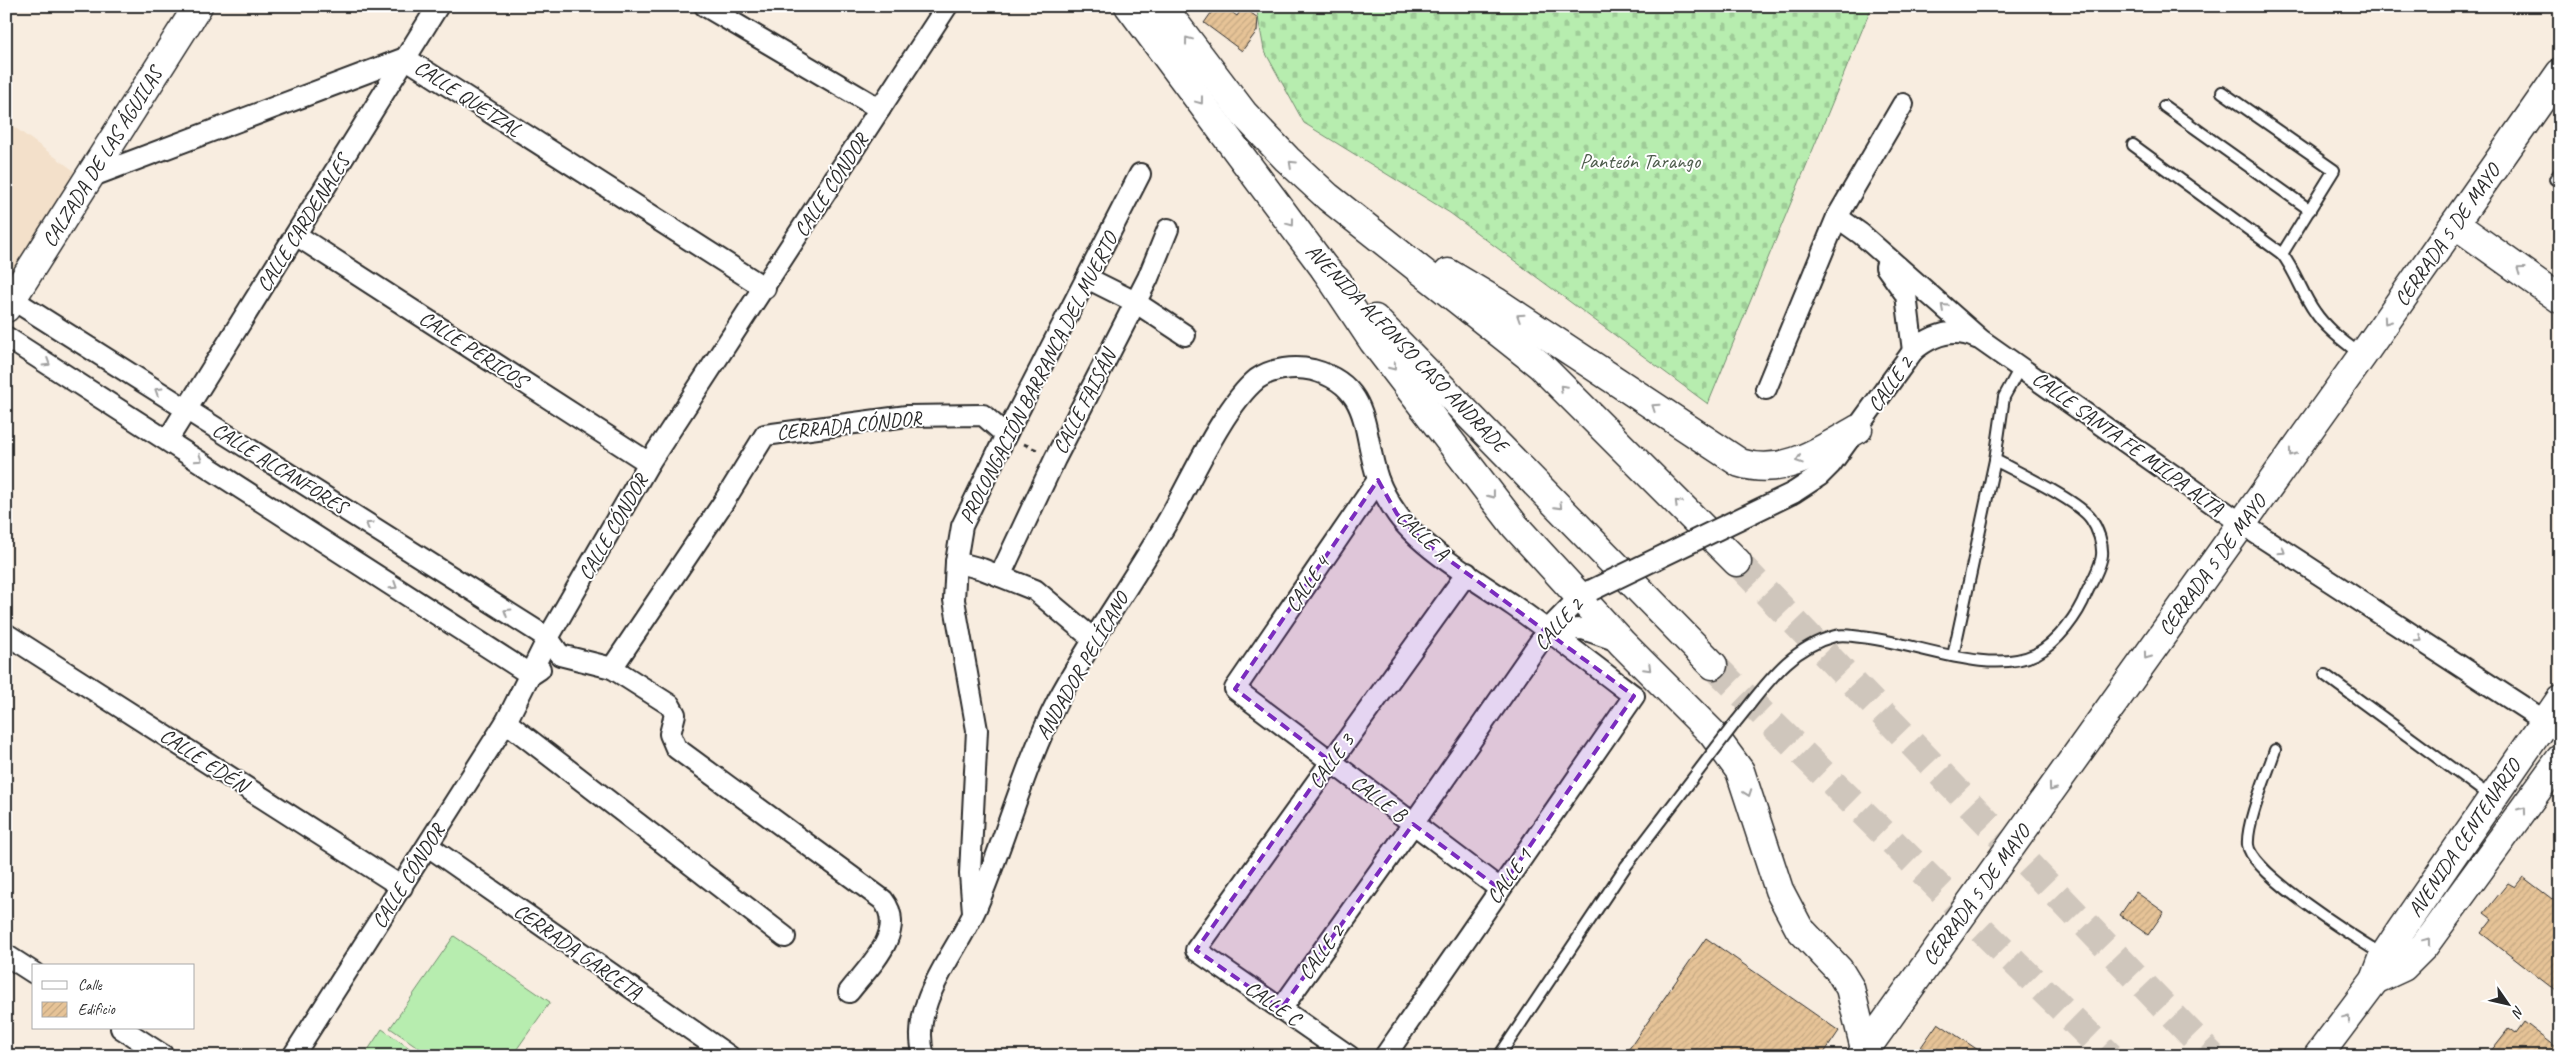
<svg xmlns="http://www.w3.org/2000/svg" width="2566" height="1062" font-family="Caveat,sans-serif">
	<defs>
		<pattern id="cemetery-stones" width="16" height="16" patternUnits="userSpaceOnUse" patternTransform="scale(1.25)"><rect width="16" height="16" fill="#b7edaf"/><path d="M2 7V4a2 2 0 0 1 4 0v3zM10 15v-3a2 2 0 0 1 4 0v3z" fill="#9ecb97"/></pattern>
		<pattern id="building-hatch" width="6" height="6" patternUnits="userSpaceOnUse" patternTransform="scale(1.25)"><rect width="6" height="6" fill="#e6c397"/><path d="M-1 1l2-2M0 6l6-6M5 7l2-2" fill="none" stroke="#c5a882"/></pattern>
	</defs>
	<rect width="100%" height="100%" fill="#f8ede0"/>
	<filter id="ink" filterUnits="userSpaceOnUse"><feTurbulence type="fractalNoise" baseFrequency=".02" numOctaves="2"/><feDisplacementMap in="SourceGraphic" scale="10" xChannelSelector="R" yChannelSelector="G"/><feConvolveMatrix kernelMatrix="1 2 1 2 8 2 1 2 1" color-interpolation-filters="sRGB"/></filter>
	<g filter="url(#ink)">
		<path fill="#f3e0ca" d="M6 121 84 178 6 304Z"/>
		<path fill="url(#cemetery-stones)" stroke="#718c6d" d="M1256 6H1872L1708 404 1450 213 1304 123 1264 50Z"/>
		<g fill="#b7edaf" stroke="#718c6d">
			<path d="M454 936 550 1002 512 1056H431L390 1028Z"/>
			<path d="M382 1029 421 1056H364Z"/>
		</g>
		<g fill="url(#building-hatch)" stroke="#2b2b2b">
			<path d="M1216 6H1223L1237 16 1243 7 1258 18 1257 31 1242 51 1204 23Z"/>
			<path d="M2523 877 2560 905V994L2481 933 2492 919 2484 913 2508 883 2515 887Z"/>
			<path d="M2136 892 2164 912 2148 935 2120 915Z"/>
			<path d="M1706 938 1839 1031 1822 1056H1624Z"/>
			<path d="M2524 1022 2560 1050V1056H2487L2509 1028 2516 1033Z"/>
			<path d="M1938 1023 1987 1056H1934L1921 1047Z"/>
		</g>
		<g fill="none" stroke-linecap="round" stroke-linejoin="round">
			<g stroke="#cfc6bc" stroke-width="28" stroke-dasharray="28 14" stroke-linecap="butt">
				<path d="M1737 562 2212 1056"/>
				<path d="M1713 665 2110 1056"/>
			</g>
			<g stroke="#2b2b2b" stroke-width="14">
				<g id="lane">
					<path d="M2222 92 2334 170 2282 254"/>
					<path d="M2164 106 2310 210"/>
					<path d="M2133 145 2282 254C2296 272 2302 294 2315 312 2327 330 2345 342 2361 355"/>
					<path d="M2555 179 2560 172"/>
					<path d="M1953 656 1995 460 2004 397 2021 366"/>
					<path d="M2325 675 2491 797"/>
					<path d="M1735 723C1764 688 1788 648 1835 636 1843 634 1853 636 1861 637 1912 641 1987 677 2036 654 2057 643 2078 615 2086 594 2091 583 2101 567 2102 555 2103 544 2098 529 2091 519 2079 501 2017 472 1995 460"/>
					<path d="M2275 750C2268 772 2246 823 2248 845 2251 873 2357 939 2383 955"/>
					<path d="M1499 1056 1626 866"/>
				</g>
			</g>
			<g stroke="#2b2b2b" stroke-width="24">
				<g id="street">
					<path d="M705 6 880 109"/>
					<path d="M90 177 405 58 765 288"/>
					<path d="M1837 217 1861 234 1981 340 2242 524 2560 731"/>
					<path d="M296 235 649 463"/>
					<path d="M1886 267 1906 295 1913 351"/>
					<path d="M1087 278 1135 302 1185 335"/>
					<path d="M12 299 548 638 560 655 612 668 723 503 765 435 907 416 983 415 1006 435"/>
					<path d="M6 337 531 675 540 669"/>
					<path d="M1766 389 1837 217 1903 104"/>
					<path d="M168 439 438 6"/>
					<path d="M1378 480 1235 689 1500 889"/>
					<path d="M1793 493 1819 476 1831 464 1913 351C1932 335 1953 327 1976 338"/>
					<path d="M956 562 982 569 1035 590 1093 639"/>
					<path d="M1000 576 1055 459 1148 278 1168 229"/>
					<path d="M1548 630 1583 629 1618 641"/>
					<path d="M6 634 402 887"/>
					<path d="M612 668 670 705 675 714 670 734 676 748 883 900C908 932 868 967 849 992"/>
					<path d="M506 722 785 937"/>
					<path d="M428 846 729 1056"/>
					<path d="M973 912 970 874 977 730 954 600 956 562 962 526 1006 435 1140 174"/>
					<path d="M6 955 34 973"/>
					<path d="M1281 1009 1413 824 1548 630 1581 596 1591 590"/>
					<path d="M121 1028 164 1056"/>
					<path d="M293 1056 506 722 548 638 649 463 947 6"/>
					<path d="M924 1056C908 1003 958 952 977 906 1006 838 1024 766 1058 700 1092 637 1135 579 1170 517 1192 478 1224 406 1257 379 1272 368 1295 366 1313 370 1373 386 1362 434 1378 479 1382 490 1390 504 1397 514 1422 549 1478 581 1514 606 1555 635 1595 666 1634 696L1385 1056"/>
					<path d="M1349 1056 1196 950 1467 573"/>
				</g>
			</g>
			<g stroke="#2b2b2b" stroke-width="31">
				<g id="secondary">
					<path d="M1129 6 1325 269 1338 282"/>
					<path d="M1162 6 1244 114 1287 159 1328 197 1540 365 1737 562"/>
					<path d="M2455 224 2560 299"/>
					<path d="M1325 269 1373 341 1515 526 1622 643 1712 733 1740 771 1779 890 1799 928 1839 970 1850 988 1865 1049"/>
					<path d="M1448 273 1495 301 1740 463C1784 477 1821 450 1858 429"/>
					<path d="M6 308 198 6"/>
					<path d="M1375 319 1713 665"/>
					<path d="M2375 980 2403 967 2424 946 2560 759"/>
					<path d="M1861 1056 2362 356 2560 73"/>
					<path d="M2318 1056 2375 980 2384 956 2401 930 2560 700"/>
				</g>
			</g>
			<path stroke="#2b2b2b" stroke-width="3" stroke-dasharray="5 4" stroke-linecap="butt" d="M1024 444 1037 450"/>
			<use href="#lane" stroke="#fff" stroke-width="10"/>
			<use href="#street" stroke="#fff" stroke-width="20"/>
			<use href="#secondary" stroke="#fff" stroke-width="28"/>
			<g stroke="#2b2b2b" stroke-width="14" stroke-linecap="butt">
				<path id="lane-bridge" d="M1626 866 1735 723"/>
			</g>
			<g stroke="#2b2b2b" stroke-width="24" stroke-linecap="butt">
				<path id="street-bridge" d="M1592 590 1793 493"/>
			</g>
			<use href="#lane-bridge" stroke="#fff" stroke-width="10"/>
			<use href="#street-bridge" stroke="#fff" stroke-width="20"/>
		</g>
		<defs><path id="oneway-chevron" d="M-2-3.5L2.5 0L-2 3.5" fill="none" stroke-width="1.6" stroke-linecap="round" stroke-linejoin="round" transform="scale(1.25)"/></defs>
		<g stroke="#a0a0a0">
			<use href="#oneway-chevron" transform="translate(1188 40) rotate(-127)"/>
			<use href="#oneway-chevron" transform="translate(1200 101) rotate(53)"/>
			<use href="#oneway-chevron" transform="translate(1292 164) rotate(-137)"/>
			<use href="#oneway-chevron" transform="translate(1291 223) rotate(53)"/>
			<use href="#oneway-chevron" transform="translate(2520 270) rotate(-144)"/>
			<use href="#oneway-chevron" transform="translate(1944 307) rotate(-138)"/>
			<use href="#oneway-chevron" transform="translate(1520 317) rotate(-147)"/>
			<use href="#oneway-chevron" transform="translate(2387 321) rotate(125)"/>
			<use href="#oneway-chevron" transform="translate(47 363) rotate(32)"/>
			<use href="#oneway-chevron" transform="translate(1393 367) rotate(52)"/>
			<use href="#oneway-chevron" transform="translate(1563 388) rotate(-135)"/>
			<use href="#oneway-chevron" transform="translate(158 391) rotate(-148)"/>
			<use href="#oneway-chevron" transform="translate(1655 407) rotate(-146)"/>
			<use href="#oneway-chevron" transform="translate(2292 453) rotate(126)"/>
			<use href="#oneway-chevron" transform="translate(199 459) rotate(33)"/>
			<use href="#oneway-chevron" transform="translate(1799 460) rotate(162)"/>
			<use href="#oneway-chevron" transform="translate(1492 495) rotate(52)"/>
			<use href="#oneway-chevron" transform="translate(1678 503) rotate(-135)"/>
			<use href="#oneway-chevron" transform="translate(1559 506) rotate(46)"/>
			<use href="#oneway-chevron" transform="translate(369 525) rotate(-148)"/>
			<use href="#oneway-chevron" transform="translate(2282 551) rotate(33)"/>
			<use href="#oneway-chevron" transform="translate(394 586) rotate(33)"/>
			<use href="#oneway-chevron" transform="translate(507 612) rotate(-148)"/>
			<use href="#oneway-chevron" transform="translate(2419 639) rotate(33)"/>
			<use href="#oneway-chevron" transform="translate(2147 656) rotate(126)"/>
			<use href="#oneway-chevron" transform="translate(1648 668) rotate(45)"/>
			<use href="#oneway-chevron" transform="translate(2052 788) rotate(126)"/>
			<use href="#oneway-chevron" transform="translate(1748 793) rotate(70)"/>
			<use href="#oneway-chevron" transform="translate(2523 810) rotate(-54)"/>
			<use href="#oneway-chevron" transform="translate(2427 941) rotate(-53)"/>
			<use href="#oneway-chevron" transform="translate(2347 1018) rotate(-53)"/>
		</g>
	</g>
	<path fill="#7b2cbf" fill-opacity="0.2" stroke="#7b2cbf" stroke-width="4" stroke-dasharray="10 6" stroke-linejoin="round" d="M1378 480 1397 514 1423 541 1634 696 1500 889 1413 824 1281 1009 1196 950 1330 761 1235 689Z"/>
	<g text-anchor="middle" stroke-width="4" stroke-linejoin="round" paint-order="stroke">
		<g font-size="21" fill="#2b2b2b" stroke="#fff">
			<text transform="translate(468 98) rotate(33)" y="7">CALLE QUETZAL</text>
			<text transform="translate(102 157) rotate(-58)" y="7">CALZADA DE LAS ÁGUILAS</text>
			<text transform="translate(831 185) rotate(-57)" y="7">CALLE CÓNDOR</text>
			<text transform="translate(303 223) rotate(-58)" y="7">CALLE CARDENALES</text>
			<text transform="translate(2447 235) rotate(-55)" y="7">CERRADA 5 DE MAYO</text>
			<text transform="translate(1407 348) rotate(46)" y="7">AVENIDA ALFONSO CASO ANDRADE</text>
			<text transform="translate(473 349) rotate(33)" y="7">CALLE PERICOS</text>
			<text transform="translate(1038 378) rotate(-63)" y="7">PROLONGACIÓN BARRANCA DEL MUERTO</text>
			<text transform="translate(1890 384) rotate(-55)" y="7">CALLE 2</text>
			<text transform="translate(1084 402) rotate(-63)" y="7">CALLE FAISÁN</text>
			<text transform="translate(849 425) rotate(-6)" y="7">CERRADA CÓNDOR</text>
			<text transform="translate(2128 443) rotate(36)" y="7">CALLE SANTA FE MILPA ALTA</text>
			<text transform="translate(280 468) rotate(32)" y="7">CALLE ALCANFORES</text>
			<text transform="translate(613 527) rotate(-60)" y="7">CALLE CÓNDOR</text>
			<text transform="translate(1423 535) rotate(43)" y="7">CALLE A</text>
			<text transform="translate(2212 565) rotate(-54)" y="7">CERRADA 5 DE MAYO</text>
			<text transform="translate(1307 584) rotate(-56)" y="7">CALLE 4</text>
			<text transform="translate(1558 624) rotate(-48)" y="7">CALLE 2</text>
			<text transform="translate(1082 666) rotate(-60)" y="7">ANDADOR PELÍCANO</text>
			<text transform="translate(204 760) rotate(33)" y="7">CALLE EDÉN</text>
			<text transform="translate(1331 761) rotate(-54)" y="7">CALLE 3</text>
			<text transform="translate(1379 798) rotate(37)" y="7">CALLE B</text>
			<text transform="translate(2464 838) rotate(-56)" y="7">AVENIDA CENTENARIO</text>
			<text transform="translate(408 876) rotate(-58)" y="7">CALLE CÓNDOR</text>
			<text transform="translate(1509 876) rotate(-55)" y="7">CALLE 1</text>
			<text transform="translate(1976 895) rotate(-54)" y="7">CERRADA 5 DE MAYO</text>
			<text transform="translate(578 951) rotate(35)" y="7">CERRADA GARCETA</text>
			<text transform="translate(1321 952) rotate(-54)" y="7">CALLE 2</text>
			<text transform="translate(1273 1003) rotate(35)" y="7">CALLE C</text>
		</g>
		<g font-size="21" fill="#4e5c4c" stroke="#fff">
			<text x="1640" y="168">Panteón Tarango</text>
		</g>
	</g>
	<rect width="2566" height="1062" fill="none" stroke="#fff" stroke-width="25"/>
	<rect x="12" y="12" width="2541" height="1037" fill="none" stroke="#2b2b2b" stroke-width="2" filter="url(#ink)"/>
	<rect x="32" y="964" width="162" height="65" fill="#ffffff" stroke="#aaaaaa"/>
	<rect x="42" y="981" width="25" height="8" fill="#ffffff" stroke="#aaaaaa"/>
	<text x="78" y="990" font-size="15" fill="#2b2b2b">Calle</text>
	<rect x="42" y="1002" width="25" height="15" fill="url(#building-hatch)" stroke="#aaaaaa"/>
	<text x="78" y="1014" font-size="15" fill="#2b2b2b">Edificio</text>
	<g transform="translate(2508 1004) rotate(124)" stroke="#ffffff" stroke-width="4" paint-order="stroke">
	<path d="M0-4L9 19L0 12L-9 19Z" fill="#2b2b2b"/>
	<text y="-8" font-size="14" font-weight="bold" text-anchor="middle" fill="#2b2b2b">N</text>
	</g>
</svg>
